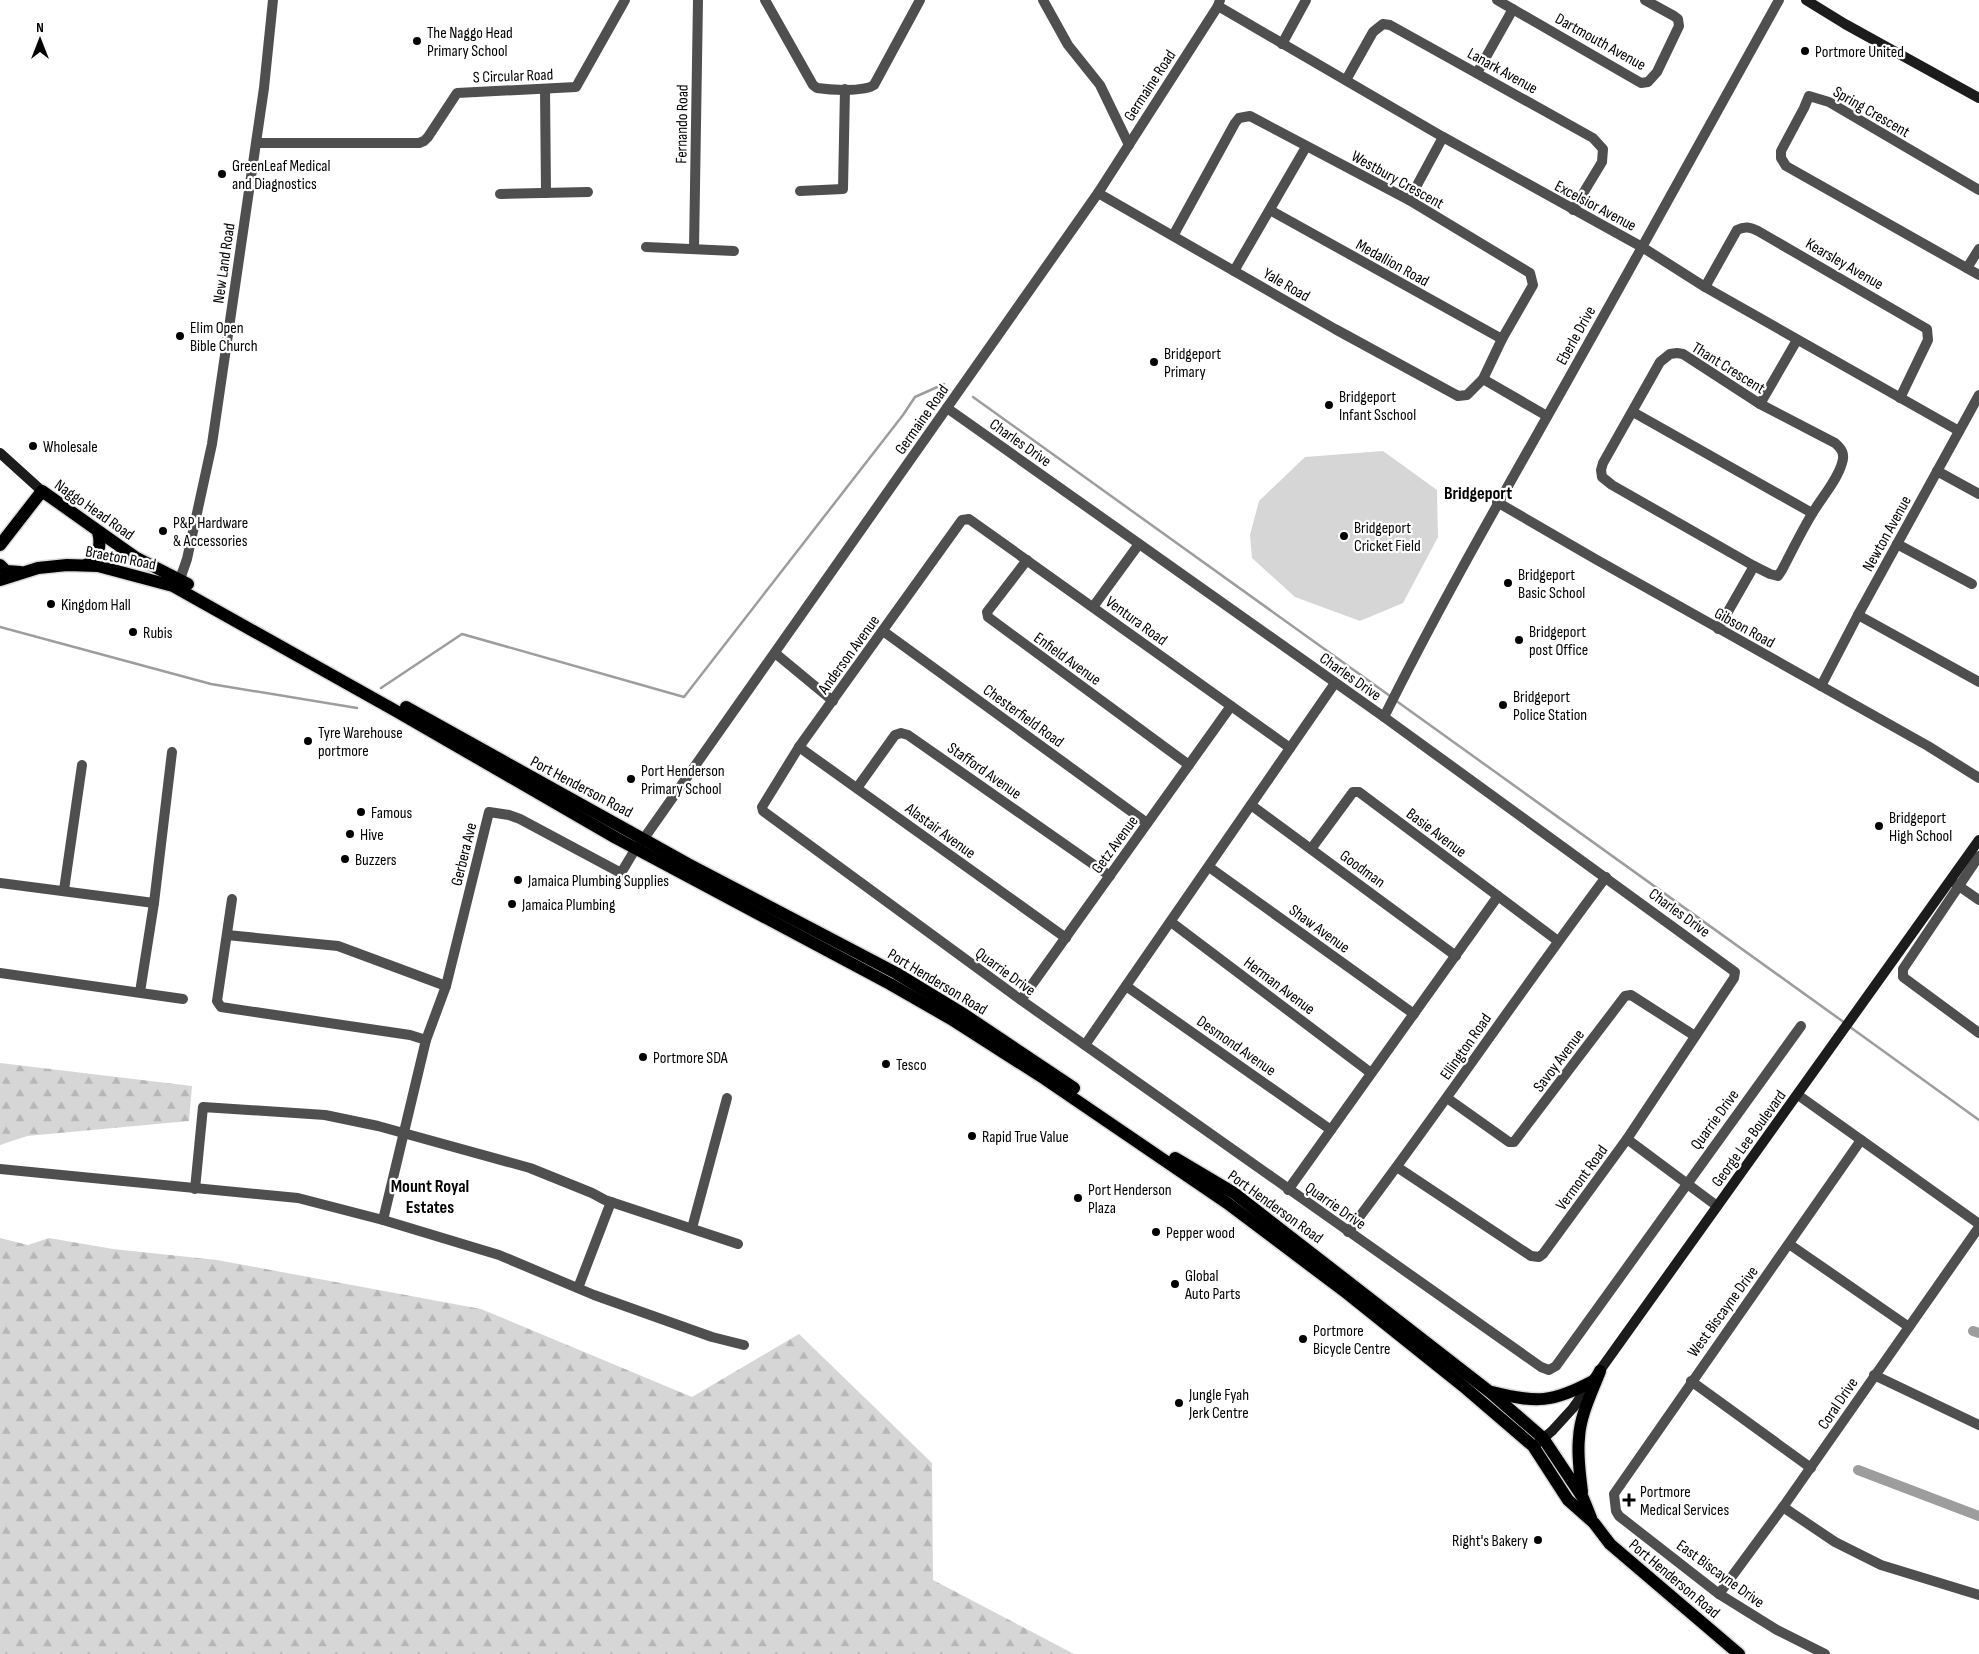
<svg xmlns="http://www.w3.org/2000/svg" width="1979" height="1654" font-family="'Sofia Sans Condensed',sans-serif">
	<defs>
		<pattern id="forest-firs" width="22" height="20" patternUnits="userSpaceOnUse" patternTransform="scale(1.25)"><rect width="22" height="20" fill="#d6d6d6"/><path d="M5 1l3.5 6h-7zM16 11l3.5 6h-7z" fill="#b6b6b6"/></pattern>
	</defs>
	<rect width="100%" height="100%" fill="#fff"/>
	<path fill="#d6d6d6" d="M1383 451 1437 490 1438 537 1403 603 1360 621 1295 597 1252 558 1250 535 1259 501 1305 457Z"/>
	<g fill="url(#forest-firs)">
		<path d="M0 1063 192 1086 189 1121 27 1136 0 1145Z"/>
		<path d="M0 1238 28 1245 49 1238 113 1249 217 1260 481 1309 692 1397 799 1334 932 1463 933 1580 1074 1654H0Z"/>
	</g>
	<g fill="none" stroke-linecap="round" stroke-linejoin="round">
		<g stroke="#9d9d9d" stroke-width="2.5">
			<path d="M973 397 1390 696"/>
			<path d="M0 627 211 684 357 708"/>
			<path d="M381 688 462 634 684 697 903 415 915 397 944 384"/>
			<path d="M1395 700 1845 1023"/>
			<path d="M1850 1027 1979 1120"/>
		</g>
		<g stroke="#9d9d9d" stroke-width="10">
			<path d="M1973 1331 1979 1333"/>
			<path d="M1858 1470 1979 1516"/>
		</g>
		<g stroke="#dbdbdb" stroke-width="15">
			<g id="primary">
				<path d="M0 545 42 491 135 557 188 584"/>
				<path d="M0 565 6 571 20 572"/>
				<path d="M86 565C98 557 102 546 98 532"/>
				<path d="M0 580 38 568 67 565 98 566 173 586 396 711 616 838 890 984 951 1019 1045 1079 1227 1203 1348 1294 1463 1386 1533 1446 1568 1500 1594 1523 1610 1544 1739 1654"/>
				<path d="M406 707 688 864 896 973 965 1015 1074 1088"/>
				<path d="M1175 1158 1234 1193 1490 1392 1543 1438 1583 1498 1591 1518"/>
				<path d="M1492 1392C1537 1403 1552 1403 1593 1381"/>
				<path d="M1582 1492C1580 1474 1577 1456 1579 1438 1580 1415 1592 1392 1600 1371"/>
			</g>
		</g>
		<g stroke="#4f4f4f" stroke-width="10">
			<path d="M765 0 813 85 817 88C830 90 864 92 874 85L920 0"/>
			<path d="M1043 0 1068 45 1100 85 1129 145"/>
			<path d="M1497 0 1641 83 1648 82 1657 72 1679 26 1678 19 1674 16 1645 0"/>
			<path d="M1218 6 1443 137 1642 247 1705 287 1959 431"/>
			<path d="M1282 44 1306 0"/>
			<path d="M1477 73 1513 9"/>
			<path d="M1346 80 1373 32 1383 24 1390 25 1593 138 1603 149 1602 162 1573 210"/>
			<path d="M545 89 546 193"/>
			<path d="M257 143H419L424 141 428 137 457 93 576 87 625 0"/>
			<path d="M1979 190 1829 102 1809 96 1804 108 1781 151V158L1786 166 1979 275"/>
			<path d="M800 191 843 189 845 89"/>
			<path d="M1098 193 1335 329 1458 396 1467 395 1483 379 1502 339 1533 285 1530 273 1409 200 1250 116 1239 118 1235 123 1173 236"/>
			<path d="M500 194 588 192"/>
			<path d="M1409 200 1443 137"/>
			<path d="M1270 210 1502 339"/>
			<path d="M646 247 734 251"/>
			<path d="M694 249 698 0"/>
			<path d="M1967 268 1979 249"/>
			<path d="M1234 271 1306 147"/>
			<path d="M1705 287 1737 230C1745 226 1750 227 1758 231L1927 329 1928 340 1900 398"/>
			<path d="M1677 353 1683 354 1760 404 1835 443C1842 449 1845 454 1842 463 1837 481 1821 498 1812 514 1801 532 1792 551 1782 570L1778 576 1770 574 1754 566 1612 485 1602 477 1601 470 1603 463 1660 362 1670 354Z"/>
			<path d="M1483 379 1547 416"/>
			<path d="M1760 404 1797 340"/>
			<path d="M947 408 1384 717 1735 972 1734 978 1627 1139 1543 1254 1539 1257 1531 1256 1397 1167"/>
			<path d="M1633 412 1812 513"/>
			<path d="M1937 471 1979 494"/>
			<path d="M1497 502 1597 560 1928 746 1979 778"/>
			<path d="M1897 544 1972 584"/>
			<path d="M1027 560 987 612 988 617 1189 765"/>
			<path d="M1093 607 1139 544"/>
			<path d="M1858 615 1979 682"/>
			<path d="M1718 629 1754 566"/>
			<path d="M883 631 1147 823"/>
			<path d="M775 653 833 701"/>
			<path d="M1821 686 1858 615 1979 395"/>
			<path d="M1384 717C1440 604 1503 495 1565 385 1637 257 1708 128 1779 0"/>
			<path d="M799 747 1066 938"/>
			<path d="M1290 748 969 519 962 520 799 747 762 807 763 811 1021 1000 1541 1367 1549 1370 1556 1366 1801 1026"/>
			<path d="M857 788 895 735 901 733 908 735 1110 876"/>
			<path d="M1251 805 1456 956"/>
			<path d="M1311 849 1353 792H1359L1558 941"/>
			<path d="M1979 856 1903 969V977L1979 1033"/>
			<path d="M1209 867 1414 1014"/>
			<path d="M1953 882 1979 900"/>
			<path d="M0 883 154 903"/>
			<path d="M64 890 82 765"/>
			<path d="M232 899 217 1001 221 1007 410 1035 426 1040"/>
			<path d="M1171 922 1371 1073"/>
			<path d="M227 935 338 946 446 986"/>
			<path d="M0 973 183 999"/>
			<path d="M1126 986 1331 1130"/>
			<path d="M140 992 154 903 172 752"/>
			<path d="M1021 1000 1231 706"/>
			<path d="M1085 1045 1335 683"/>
			<path d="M1798 1095 1979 1224"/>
			<path d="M1447 1098 1509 1142H1514L1625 996 1631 995 1695 1036"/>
			<path d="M1627 1139 1717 1206"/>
			<path d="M0 1169 298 1198 383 1220 499 1255 594 1295 712 1337 744 1345"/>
			<path d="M195 1189 203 1107 325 1115 378 1126 530 1168 592 1193 605 1200 738 1244"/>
			<path d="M1288 1190 1498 896"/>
			<path d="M383 1220 426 1040 446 986 489 812 509 815 520 819 621 873 636 848"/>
			<path d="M692 1228 727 1098"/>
			<path d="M1348 1232C1437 1115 1518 994 1606 877"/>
			<path d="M1789 1244 1909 1327"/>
			<path d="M578 1288 611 1202"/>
			<path d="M1874 1375 1979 1425"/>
			<path d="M1691 1381 1811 1468"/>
			<path d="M1783 1507 1835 1542 1881 1565 1979 1595"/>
			<path d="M1719 1594 1783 1507 1979 1227"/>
			<path d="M1825 1654 1777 1630 1719 1594 1619 1516 1616 1511 1614 1494 1861 1140"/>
		</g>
		<g stroke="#4f4f4f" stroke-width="10">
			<path d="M178 585 187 559 212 444 264 88 273 0"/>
			<path d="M640 844 1098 193 1218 6 1220 0"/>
		</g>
		<g stroke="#1c1c1c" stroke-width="10">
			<path d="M1806 0 1845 24 1979 98"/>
			<path d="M0 453 42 491"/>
			<path d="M1539 1442 1552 1431 1573 1408 1979 840"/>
		</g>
		<use href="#primary" stroke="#000" stroke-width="12"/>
	</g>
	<g fill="#000" stroke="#fff" stroke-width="2">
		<circle cx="417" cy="41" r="5"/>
		<circle cx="1805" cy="51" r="5"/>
		<circle cx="222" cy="174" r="5"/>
		<circle cx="180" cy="336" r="5"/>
		<circle cx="1154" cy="362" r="5"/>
		<circle cx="1329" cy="405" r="5"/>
		<circle cx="33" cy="446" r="5"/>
		<circle cx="163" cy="531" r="5"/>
		<circle cx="1344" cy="536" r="5"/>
		<circle cx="1508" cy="583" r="5"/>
		<circle cx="51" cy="604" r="5"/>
		<circle cx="133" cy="632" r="5"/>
		<circle cx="1519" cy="640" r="5"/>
		<circle cx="1503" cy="705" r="5"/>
		<circle cx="308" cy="741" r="5"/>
		<circle cx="631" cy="779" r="5"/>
		<circle cx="361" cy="812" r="5"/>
		<circle cx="1879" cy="826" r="5"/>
		<circle cx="350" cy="834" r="5"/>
		<circle cx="345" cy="859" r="5"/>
		<circle cx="518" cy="880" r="5"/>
		<circle cx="512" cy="904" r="5"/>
		<circle cx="643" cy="1057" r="5"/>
		<circle cx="886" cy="1064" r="5"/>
		<circle cx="972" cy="1136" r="5"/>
		<circle cx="1078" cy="1198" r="5"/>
		<circle cx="1156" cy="1232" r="5"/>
		<circle cx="1175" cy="1284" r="5"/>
		<circle cx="1303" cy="1339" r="5"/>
		<circle cx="1179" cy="1403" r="5"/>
		<path d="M1626.5 1492.5h5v5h5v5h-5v5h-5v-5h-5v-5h5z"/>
		<circle cx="1538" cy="1540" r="5"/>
	</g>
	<g text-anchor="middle" stroke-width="4.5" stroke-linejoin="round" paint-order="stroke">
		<g font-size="16" fill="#000" stroke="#fff" text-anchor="start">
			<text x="427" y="38">The Naggo Head<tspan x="427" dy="18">Primary School</tspan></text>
			<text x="1815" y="57">Portmore United</text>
			<text x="232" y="171">GreenLeaf Medical<tspan x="232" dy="18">and Diagnostics</tspan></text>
			<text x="190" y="333">Elim Open<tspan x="190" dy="18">Bible Church</tspan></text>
			<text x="1164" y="359">Bridgeport<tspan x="1164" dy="18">Primary</tspan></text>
			<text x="1339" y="402">Bridgeport<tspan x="1339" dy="18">Infant Sschool</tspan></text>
			<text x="43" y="452">Wholesale</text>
			<text x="173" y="528">P&amp;P Hardware<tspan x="173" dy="18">&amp; Accessories</tspan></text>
			<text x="1354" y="533">Bridgeport<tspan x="1354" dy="18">Cricket Field</tspan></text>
			<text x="1518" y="580">Bridgeport<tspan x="1518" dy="18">Basic School</tspan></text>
			<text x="61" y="610">Kingdom Hall</text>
			<text x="1529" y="637">Bridgeport<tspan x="1529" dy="18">post Office</tspan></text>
			<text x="143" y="638">Rubis</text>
			<text x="1513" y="702">Bridgeport<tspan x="1513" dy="18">Police Station</tspan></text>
			<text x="318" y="738">Tyre Warehouse<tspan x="318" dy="18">portmore</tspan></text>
			<text x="641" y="776">Port Henderson<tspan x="641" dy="18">Primary School</tspan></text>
			<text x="371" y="818">Famous</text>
			<text x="1889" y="823">Bridgeport<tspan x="1889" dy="18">High School</tspan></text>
			<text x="360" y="840">Hive</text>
			<text x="355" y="865">Buzzers</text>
			<text x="528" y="886">Jamaica Plumbing Supplies</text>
			<text x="522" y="910">Jamaica Plumbing</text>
			<text x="653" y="1063">Portmore SDA</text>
			<text x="896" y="1070">Tesco</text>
			<text x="982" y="1142">Rapid True Value</text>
			<text x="1088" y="1195">Port Henderson<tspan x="1088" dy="18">Plaza</tspan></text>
			<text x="1166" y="1238">Pepper wood</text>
			<text x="1185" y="1281">Global<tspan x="1185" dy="18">Auto Parts</tspan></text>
			<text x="1313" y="1336">Portmore<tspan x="1313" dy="18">Bicycle Centre</tspan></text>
			<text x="1189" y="1400">Jungle Fyah<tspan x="1189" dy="18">Jerk Centre</tspan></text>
			<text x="1640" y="1497">Portmore<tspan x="1640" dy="18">Medical Services</tspan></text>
			<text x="1528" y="1546" text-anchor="end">Right's Bakery</text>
		</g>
		<g font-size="16" fill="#000" stroke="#fff">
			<text transform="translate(1601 41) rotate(29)" y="6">Dartmouth Avenue</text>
			<text transform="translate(1503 70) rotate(29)" y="6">Lanark Avenue</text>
			<text transform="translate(513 75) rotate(-2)" y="6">S Circular Road</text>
			<text transform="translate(1149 85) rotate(-57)" y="6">Germaine Road</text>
			<text transform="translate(1872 111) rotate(30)" y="6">Spring Crescent</text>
			<text transform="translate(681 124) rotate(-89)" y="6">Fernando Road</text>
			<text transform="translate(1398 179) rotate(29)" y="6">Westbury Crescent</text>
			<text transform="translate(1596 205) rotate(28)" y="6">Excelsior Avenue</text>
			<text transform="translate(1393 262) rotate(29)" y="6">Medallion Road</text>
			<text transform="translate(223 263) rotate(-82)" y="6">New Land Road</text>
			<text transform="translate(1845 263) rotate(30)" y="6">Kearsley Avenue</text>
			<text transform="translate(1287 284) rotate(30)" y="6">Yale Road</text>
			<text transform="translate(1575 335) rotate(-61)" y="6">Eberle Drive</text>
			<text transform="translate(1729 367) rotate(32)" y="6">Thant Crescent</text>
			<text transform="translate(921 419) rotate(-55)" y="6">Germaine Road</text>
			<text transform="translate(1021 442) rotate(35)" y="6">Charles Drive</text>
			<text transform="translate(95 509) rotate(35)" y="6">Naggo Head Road</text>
			<text transform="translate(1886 533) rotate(-61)" y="6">Newton Avenue</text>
			<text transform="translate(121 557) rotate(11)" y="6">Braeton Road</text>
			<text transform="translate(1137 620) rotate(36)" y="6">Ventura Road</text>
			<text transform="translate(1745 627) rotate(29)" y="6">Gibson Road</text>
			<text transform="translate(848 654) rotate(-54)" y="6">Anderson Avenue</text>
			<text transform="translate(1068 658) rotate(36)" y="6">Enfield Avenue</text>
			<text transform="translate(1351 676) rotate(35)" y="6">Charles Drive</text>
			<text transform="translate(1024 715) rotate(36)" y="6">Chesterfield Road</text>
			<text transform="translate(985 770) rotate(35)" y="6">Stafford Avenue</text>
			<text transform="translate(582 786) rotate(28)" y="6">Port Henderson Road</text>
			<text transform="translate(941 830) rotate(36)" y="6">Alastair Avenue</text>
			<text transform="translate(1437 832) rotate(37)" y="6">Basie Avenue</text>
			<text transform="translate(1114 844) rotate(-54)" y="6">Getz Avenue</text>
			<text transform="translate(463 854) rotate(-76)" y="6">Gerbera Ave</text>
			<text transform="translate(1363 868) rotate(36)" y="6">Goodman</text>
			<text transform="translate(1680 912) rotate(36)" y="6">Charles Drive</text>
			<text transform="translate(1320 928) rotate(36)" y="6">Shaw Avenue</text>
			<text transform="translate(1006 971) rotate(36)" y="6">Quarrie Drive</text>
			<text transform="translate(938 981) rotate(31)" y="6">Port Henderson Road</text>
			<text transform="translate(1280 985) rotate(37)" y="6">Herman Avenue</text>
			<text transform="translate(1237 1045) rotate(35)" y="6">Desmond Avenue</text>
			<text transform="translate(1465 1046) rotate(-55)" y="6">Ellington Road</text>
			<text transform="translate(1558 1060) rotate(-53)" y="6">Savoy Avenue</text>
			<text transform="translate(1714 1119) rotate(-54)" y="6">Quarrie Drive</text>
			<text transform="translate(1748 1138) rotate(-54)" y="6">George Lee Boulevard</text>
			<text transform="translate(1581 1177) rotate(-54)" y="6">Vermont Road</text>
			<text transform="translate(1336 1205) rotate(35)" y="6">Quarrie Drive</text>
			<text transform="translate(1276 1206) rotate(36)" y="6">Port Henderson Road</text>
			<text transform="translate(1722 1311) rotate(-54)" y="6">West Biscayne Drive</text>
			<text transform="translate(1837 1403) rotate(-56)" y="6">Coral Drive</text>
			<text transform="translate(1721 1573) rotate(36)" y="6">East Biscayne Drive</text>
			<text transform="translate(1675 1578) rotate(40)" y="6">Port Henderson Road</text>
		</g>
		<g font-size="18" font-weight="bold" fill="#000" stroke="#fff">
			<text x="1478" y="499">Bridgeport</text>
			<text x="430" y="1192">Mount Royal<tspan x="430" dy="21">Estates</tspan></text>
		</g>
	</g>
	<g transform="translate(40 40)" stroke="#ffffff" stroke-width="4" paint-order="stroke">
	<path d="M0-4L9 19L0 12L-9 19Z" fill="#000000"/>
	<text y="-8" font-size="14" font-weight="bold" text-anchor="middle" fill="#000000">N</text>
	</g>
</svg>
